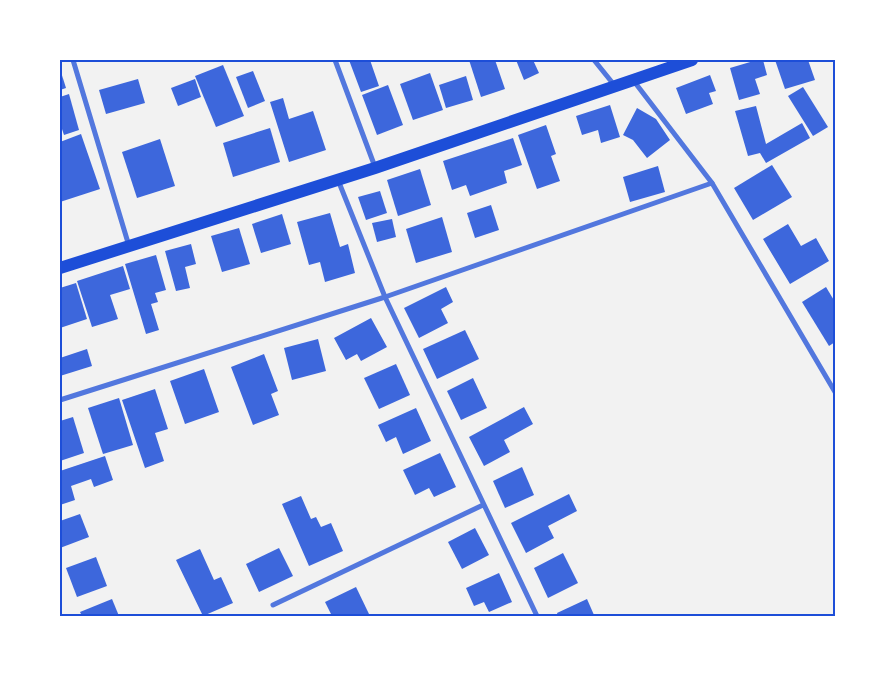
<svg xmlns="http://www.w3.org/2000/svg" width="895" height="676" font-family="'Crimson Pro',serif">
	<rect width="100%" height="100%" fill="#f2f2f2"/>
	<g fill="#3d67dc">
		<path d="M349 60H370L379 86 361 92Z"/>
		<path d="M469 60H495L505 89 481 97Z"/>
		<path d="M516 60H533L539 73 524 80Z"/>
		<path d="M757 60H763L767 75 755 79 760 94 739 100 730 68Z"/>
		<path d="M775 60H808L815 80 785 89Z"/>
		<path d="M223 65 244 116 216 127 195 76Z"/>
		<path d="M60 69 66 88 60 90Z"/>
		<path d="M253 71 265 101 248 108 236 77Z"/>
		<path d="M430 73 443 110 413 120 400 84Z"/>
		<path d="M710 75 716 91 709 93 713 104 686 114 676 88Z"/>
		<path d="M466 76 473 100 446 108 439 85Z"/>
		<path d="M138 79 145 103 106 114 99 90Z"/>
		<path d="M195 79 201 97 178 106 171 88Z"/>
		<path d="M388 85 403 125 377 135 362 95Z"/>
		<path d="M803 87 828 127 813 136 788 96Z"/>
		<path d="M69 94 79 130 64 135 60 123V97Z"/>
		<path d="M283 98 289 119 313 111 326 150 289 162 270 102Z"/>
		<path d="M610 105 620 137 601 143 598 130 582 135 576 116Z"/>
		<path d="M756 106 766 144 802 123 810 138 766 163 760 153 748 156 735 111Z"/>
		<path d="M637 108 656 119 670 140 647 158 633 140 623 135Z"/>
		<path d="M546 125 556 154 551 156 560 181 537 189 518 135Z"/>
		<path d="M270 128 280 162 233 177 223 143Z"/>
		<path d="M81 134 100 189 60 202V142Z"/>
		<path d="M513 138 522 165 504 171 507 183 470 196 466 185 452 190 443 161Z"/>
		<path d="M160 139 175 186 137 198 122 152Z"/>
		<path d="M772 165 792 197 753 220 734 188Z"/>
		<path d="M658 166 665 192 630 202 623 177Z"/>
		<path d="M420 169 431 205 398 216 387 180Z"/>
		<path d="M380 191 387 213 366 220 358 197Z"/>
		<path d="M491 205 499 230 475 238 467 213Z"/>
		<path d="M330 213 340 247 348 244 355 273 325 282 320 262 309 265 297 222Z"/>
		<path d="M282 214 291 244 261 253 252 224Z"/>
		<path d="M442 217 452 252 416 263 406 229Z"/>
		<path d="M392 219 396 237 377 242 372 223Z"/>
		<path d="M788 224 801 246 816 238 829 261 790 284 763 239Z"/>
		<path d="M239 228 250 264 222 272 211 236Z"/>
		<path d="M191 244 196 264 185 267 190 288 176 291 165 251Z"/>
		<path d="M156 255 166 290 155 293 158 302 151 304 159 330 146 334 125 264Z"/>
		<path d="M123 266 130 289 110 295 118 319 92 327 77 281Z"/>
		<path d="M76 283 87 319 60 328V288Z"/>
		<path d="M446 287 453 302 441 309 448 323 419 338 404 308Z"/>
		<path d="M826 287 835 302V342L829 346 802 302Z"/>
		<path d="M371 318 387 347 361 361 357 354 346 360 334 338Z"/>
		<path d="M465 330 479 359 437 379 423 349Z"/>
		<path d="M318 339 326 371 292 380 284 348Z"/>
		<path d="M87 349 92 366 60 376V358Z"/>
		<path d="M264 354 278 391 271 394 279 415 253 425 231 367Z"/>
		<path d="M396 364 410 395 379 409 364 378Z"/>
		<path d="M204 369 219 412 185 424 170 381Z"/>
		<path d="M473 378 487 408 461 420 447 391Z"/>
		<path d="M155 389 168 429 155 433 164 461 145 468 122 400Z"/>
		<path d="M119 398 133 445 103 454 88 408Z"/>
		<path d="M524 407 533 424 504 440 510 452 484 466 469 437Z"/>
		<path d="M416 408 431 441 403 454 396 437 386 442 378 425Z"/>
		<path d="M73 417 84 453 60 461V421Z"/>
		<path d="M440 453 456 487 434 497 429 488 415 495 403 470Z"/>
		<path d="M105 456 113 480 94 487 91 479 71 486 75 500 60 505V471Z"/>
		<path d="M522 467 534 495 505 508 493 481Z"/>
		<path d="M569 494 577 511 548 526 554 538 526 553 511 523Z"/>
		<path d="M301 496 311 519 316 517 321 527 331 523 343 551 309 566 282 504Z"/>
		<path d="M80 514 89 537 60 548V521Z"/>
		<path d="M475 528 489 555 462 569 448 542Z"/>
		<path d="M279 548 293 576 259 592 246 564Z"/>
		<path d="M200 549 214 580 221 577 233 603 203 616 176 560Z"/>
		<path d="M563 553 578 583 548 598 534 568Z"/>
		<path d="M96 557 107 586 77 597 66 568Z"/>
		<path d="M499 573 512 602 489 612 484 602 474 606 466 588Z"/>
		<path d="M356 587 369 614 364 616H332L325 602Z"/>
		<path d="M112 599 119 616H82L80 612Z"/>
		<path d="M587 599 594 615 558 616 557 613Z"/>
	</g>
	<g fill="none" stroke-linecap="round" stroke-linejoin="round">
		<path stroke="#5277de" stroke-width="4" d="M542 60H546"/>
		<g stroke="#5277de" stroke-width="5">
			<path d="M73 60 129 246"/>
			<path d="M335 60 375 167"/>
			<path d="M594 60 615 86"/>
			<path d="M633 80 712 183 835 392"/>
			<path d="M338 180 385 297 537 616"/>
			<path d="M60 400 385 297 712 183"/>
			<path d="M273 605 483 505"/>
		</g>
		<path stroke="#1d4ed8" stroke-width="12" d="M60 268 375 168 692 60"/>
	</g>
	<rect width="895" height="676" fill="none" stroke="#ffffff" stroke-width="122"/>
	<rect x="61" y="61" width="773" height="554" fill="none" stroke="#1d4ed8" stroke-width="2"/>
</svg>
